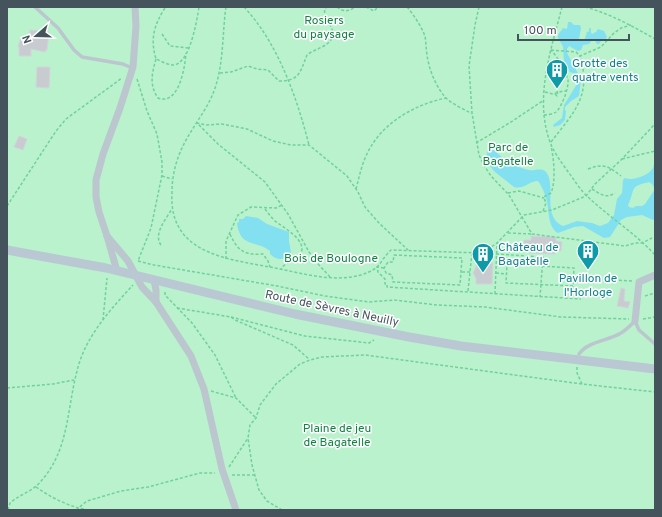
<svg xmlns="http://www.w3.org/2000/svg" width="662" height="517" font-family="Overpass,sans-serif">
	<rect width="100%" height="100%" fill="#f1eeee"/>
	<rect fill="#b9f2cc" x="7" y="7" width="648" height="503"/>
	<g fill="#83e0f1" fill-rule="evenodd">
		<path d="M568 22H571L574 25H580L581 28 579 39 584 41 587 32 590 31 592 34 596 32 598 29 604 31 607 37 605 40 601 41 599 44H597L594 39H593L589 44 583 45 581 50 578 51 569 46 567 49V53L581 79 579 96 571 101 565 107V110L566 111 565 120 560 125 554 127 553 125 562 118 564 105 577 84C580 71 570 75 566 68 563 62 564 54 563 47 562 43 557 39 558 35 559 33 562 30 563 28L567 29Z"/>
		<path d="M488 150H494C504 160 515 167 529 170 535 171 542 167 546 172 557 185 541 216 563 226L577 221 592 223 600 226 608 223 614 215 617 199 622 193 623 180 625 178C633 181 648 176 653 168 654 166 654 162 655 159V219L653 220 642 215 627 217 621 220 610 237 604 238 583 226 574 227 558 233 556 232C548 225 549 211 547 202 546 196 542 186 538 181 529 181 524 190 514 187L495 172 489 165 486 157ZM649 182 652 184 655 189 645 204 642 206H636L633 208 629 207 628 205C636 189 628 187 649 182Z"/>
		<path d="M246 216 258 218 267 224 289 232V241L291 253 289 257C282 260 276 260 270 254V251C256 240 240 248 237 223L239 222V219H243Z"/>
	</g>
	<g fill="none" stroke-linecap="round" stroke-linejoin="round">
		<path stroke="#83e0f1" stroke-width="2" d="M590 31V29"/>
	</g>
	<g fill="#c8ccd1" stroke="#d2d4da">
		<path d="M30 30 49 32 47 50H46L45 52 31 49V56H19V47H18L20 40 29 41Z"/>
		<path d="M37 67H50L49 88 36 87Z"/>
		<path d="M19 136 27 139 23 150 14 147Z"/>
		<path d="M531 236 556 237V241L562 242 561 251H555V254L530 253V250L524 249V240H531Z"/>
		<path d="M477 262 493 263 492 284H476V278L473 273 476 267Z"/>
		<path d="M621 288 625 289 624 301 630 302 628 308 617 306Z"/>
	</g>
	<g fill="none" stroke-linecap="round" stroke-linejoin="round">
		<g stroke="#6fd29c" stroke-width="1.5" stroke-dasharray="3 2" stroke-linecap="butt">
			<path d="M226 7C222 35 224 64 214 91 207 110 192 127 183 146 176 160 172 176 172 192 168 255 229 259 275 268 306 274 347 287 376 268 379 266 386 254 391 250L480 253 488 249 497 243 524 215 552 210 586 196 595 184 621 160 655 124"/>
			<path d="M244 7C278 43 297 98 309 145"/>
			<path d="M337 7C343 12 349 12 355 7"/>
			<path d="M366 7 374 11 378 7"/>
			<path d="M407 7C414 15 421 26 425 36 426 42 426 48 427 55 429 69 435 85 445 97 452 104 463 109 471 113"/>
			<path d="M479 7 475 25 469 66 472 113 479 155 485 167 491 176 509 195 532 234 625 246 635 243H642L652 238"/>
			<path d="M562 7C551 50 534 98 550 142 554 153 562 163 569 173 575 181 581 191 588 197 609 217 635 233 655 255"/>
			<path d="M585 7C611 14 632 26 655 39"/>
			<path d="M165 8C154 25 150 39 156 59 161 61 167 65 174 65 190 63 197 20 199 7"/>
			<path d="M162 34 170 46 189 48"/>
			<path d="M551 50 576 52 580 56"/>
			<path d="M156 59C152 73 149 85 158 98 179 106 185 67 186 53"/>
			<path d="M220 73 231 72 248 66 257 69 268 70 279 81C300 81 300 72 307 55 314 49 328 47 332 38 336 26 322 19 325 8L328 7"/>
			<path d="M137 79 147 111 157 134 162 162V175L151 228 138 261"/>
			<path d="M545 92 553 94 563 91H566"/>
			<path d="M555 94 557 96 558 95"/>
			<path d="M544 115C548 115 553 114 556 112 562 107 569 87 568 80 566 72 557 56 551 50"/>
			<path d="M551 142C574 112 592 96 580 56L601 47 614 33 621 28 631 25"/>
			<path d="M476 143 511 122 544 100"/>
			<path d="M622 159 655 151"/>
			<path d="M588 169C604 163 608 166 621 176"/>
			<path d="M162 176 172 179"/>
			<path d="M356 189C359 178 361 167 366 156 380 124 413 105 446 98"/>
			<path d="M592 189C600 194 606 199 615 193"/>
			<path d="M508 193 519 191 544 198"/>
			<path d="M7 206 56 131 66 119 122 78"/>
			<path d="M265 209C268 213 271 217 275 221 284 228 309 241 300 255 295 263 286 261 281 269"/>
			<path d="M543 211 546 203 544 198 545 196 551 193C556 181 554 159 551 146"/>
			<path d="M508 233 532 234"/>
			<path d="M230 234C238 252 245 255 263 254L268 261 270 267"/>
			<path d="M161 245C153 234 166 219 172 209"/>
			<path d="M481 253 543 257 540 297"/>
			<path d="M394 255 462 258 460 285 393 282 392 275 386 273 384 268 388 262H393Z"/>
			<path d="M226 259V241L238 215 251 207 276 208 282 205"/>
			<path d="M138 261 154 265 277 286 325 296 369 302 394 300 437 305 485 307 561 317 629 319"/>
			<path d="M507 264 574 268 573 286 506 283Z"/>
			<path d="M384 268 377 267 378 272 385 279V284H387V287L581 299"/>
			<path d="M462 272H470"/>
			<path d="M496 273 506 274"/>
			<path d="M330 277 319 265 309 252 288 214 265 182 218 144 197 123 206 125 222 124 247 129 273 141 291 145H309L347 176 358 192 365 207 380 224 408 250"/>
			<path d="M574 278 633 281"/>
			<path d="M468 291 472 253"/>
			<path d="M165 292V295L192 323 215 355 236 398"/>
			<path d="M495 294 497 243 510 244 509 255"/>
			<path d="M645 296 655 293"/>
			<path d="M177 308 231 317 235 320 293 345 309 359"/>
			<path d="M231 317 305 336 369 343 374 340"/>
			<path d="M643 319 655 317"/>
			<path d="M103 320 107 278"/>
			<path d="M577 367V373L582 384"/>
			<path d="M7 388 53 384 74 380"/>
			<path d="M211 391 236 398 256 418"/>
			<path d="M229 467 248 438"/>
			<path d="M232 475H255"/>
			<path d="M36 487C52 498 69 507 89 510"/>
			<path d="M8 510 10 503C20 494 34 491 42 480 69 449 67 409 77 371 85 337 110 310 133 285"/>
			<path d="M76 510 87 501 121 491 148 487 200 473H215"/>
			<path d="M282 510 267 501 259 490 252 465 248 438 250 425 256 418 260 405 276 384 300 364 310 360 322 357 365 355 582 384 655 392"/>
		</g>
		<g stroke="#bbc6ce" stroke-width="3.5">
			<path d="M35 7 58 28 74 50 82 57 123 64 132 68"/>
			<path d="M579 354C588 341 608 341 621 333 626 330 631 325 635 321L639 330 655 344"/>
		</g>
		<g stroke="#bbc6ce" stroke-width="7">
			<path d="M107 236 128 261 142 287 156 302 191 356 204 389 222 469 236 510"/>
			<path d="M117 271 107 236 99 212 96 197V180L103 154 120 108 133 67 136 26 135 7"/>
			<path d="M154 280 156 290V302"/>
			<path d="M635 321 639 282 655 275"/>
		</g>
		<path stroke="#bac8d3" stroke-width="9" d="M7 250 106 268 295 314 409 337 461 346 655 369"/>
		<path stroke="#6fd29c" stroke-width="1.5" stroke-dasharray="3 2" stroke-linecap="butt" d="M557 91 558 95"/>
	</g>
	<defs>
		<g id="building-pin" transform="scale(1.15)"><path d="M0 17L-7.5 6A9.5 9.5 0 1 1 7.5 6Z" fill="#0f9aa8" stroke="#fff"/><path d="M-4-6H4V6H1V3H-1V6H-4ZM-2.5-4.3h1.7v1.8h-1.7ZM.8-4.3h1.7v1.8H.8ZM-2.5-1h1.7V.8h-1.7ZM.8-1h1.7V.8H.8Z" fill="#fff"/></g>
	</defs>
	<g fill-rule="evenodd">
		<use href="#building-pin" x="557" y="70"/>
		<use href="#building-pin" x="588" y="251"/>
		<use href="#building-pin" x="483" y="254"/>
	</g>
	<g text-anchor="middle" stroke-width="3" stroke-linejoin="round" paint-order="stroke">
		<g font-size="12" fill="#118344" stroke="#fff">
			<text x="324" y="24">Rosiers<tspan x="324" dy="14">du paysage</tspan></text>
			<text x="508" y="151">Parc de<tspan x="508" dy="14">Bagatelle</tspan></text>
			<text x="331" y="262">Bois de Boulogne</text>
			<text x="337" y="432">Plaine de jeu<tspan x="337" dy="14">de Bagatelle</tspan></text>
		</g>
		<g font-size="12" fill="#0d838f" stroke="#fff" text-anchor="start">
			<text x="572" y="67">Grotte des<tspan x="572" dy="14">quatre vents</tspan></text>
			<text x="498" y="251">Château de<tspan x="498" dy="14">Bagatelle</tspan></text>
			<text x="588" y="282" text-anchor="middle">Pavillon de<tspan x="588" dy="14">l'Horloge</tspan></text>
		</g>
		<g font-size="12" fill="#45535d" stroke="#fff">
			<text transform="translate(332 308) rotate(12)" y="4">Route de Sèvres à Neuilly</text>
		</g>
	</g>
	<rect width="662" height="517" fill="none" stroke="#45535d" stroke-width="16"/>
	<g transform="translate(36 36) rotate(250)" stroke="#ffffff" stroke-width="3" paint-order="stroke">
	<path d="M0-3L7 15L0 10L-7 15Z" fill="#45535d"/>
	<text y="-6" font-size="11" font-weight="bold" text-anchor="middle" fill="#45535d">N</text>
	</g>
	<path d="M518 34v6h111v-6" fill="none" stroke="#45535d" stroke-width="2"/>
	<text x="524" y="34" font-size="12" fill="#45535d" stroke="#ffffff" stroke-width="3" paint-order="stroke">100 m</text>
</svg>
